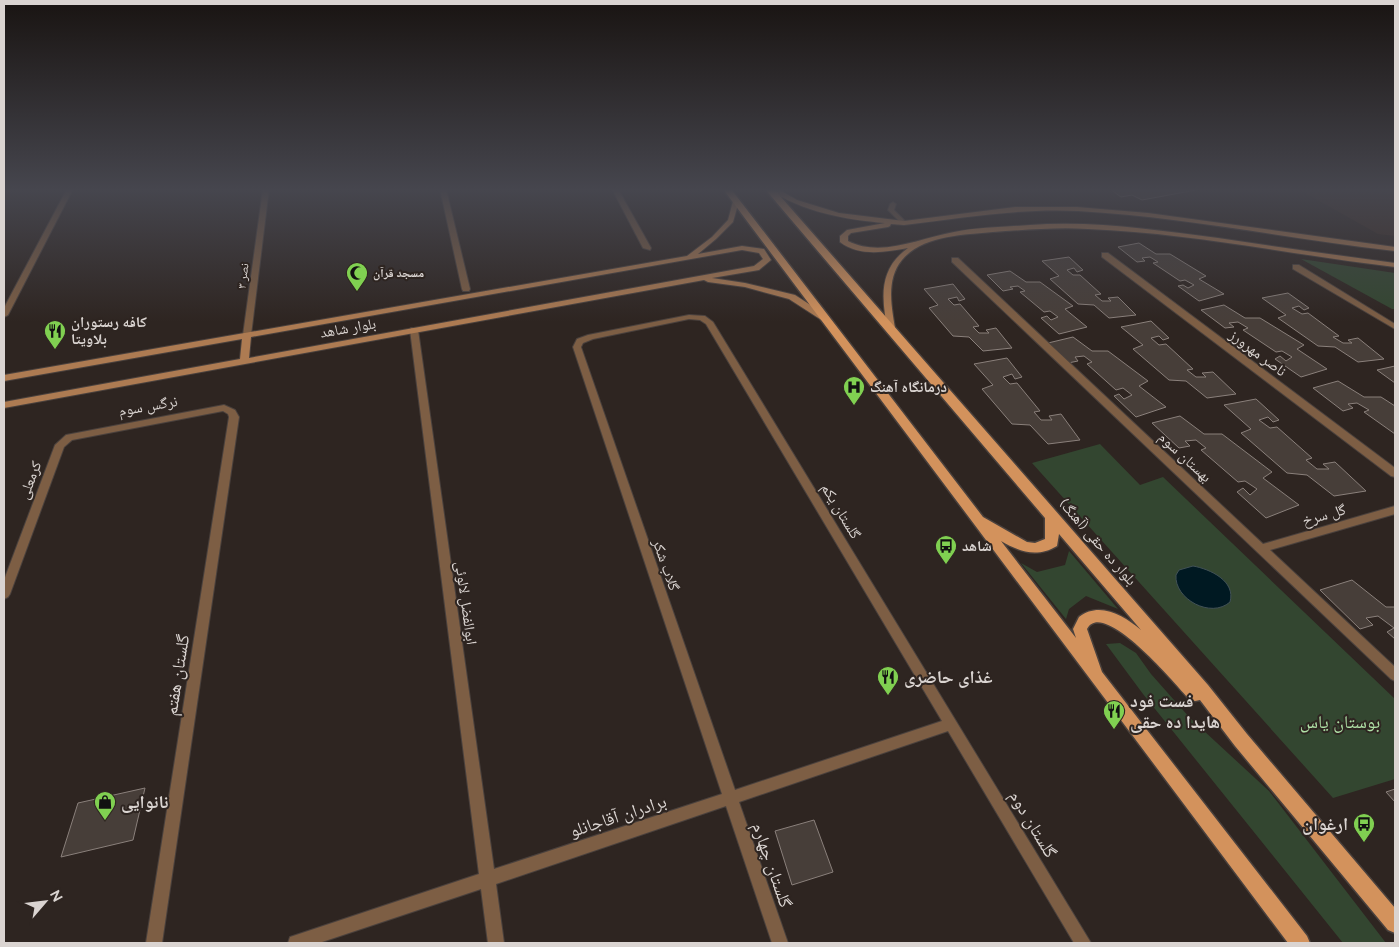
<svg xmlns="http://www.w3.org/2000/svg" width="1399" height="947" font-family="Raleway,'Noto Naskh Arabic',sans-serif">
	<rect width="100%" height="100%" fill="#2e2521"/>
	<path fill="#3b2c25" d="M1298 189H1395V236L1378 234Z"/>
	<g fill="#334630">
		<path d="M1301 259 1395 273V309H1392Z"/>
		<path d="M1100 444 1140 485 1163 477 1395 699V779L1333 798 1032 463Z"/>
		<path d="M1069 551 1118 609 1086 596 1069 609 1066 619 1021 563 1037 572 1065 565Z"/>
		<path d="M1120 643 1136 653 1151 674 1190 718 1269 791 1386 943H1343L1143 694 1106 644Z"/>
	</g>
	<path fill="#001922" stroke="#415156" d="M1193 566C1210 569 1236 581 1230 602 1211 619 1174 599 1176 575L1179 570Z"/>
	<g fill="#473e39" stroke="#8a807b">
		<path d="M1110 189H1195L1196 190 1142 200 1132 195 1121 197Z"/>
		<path d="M1139 243 1156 254H1170L1206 276 1199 279 1224 294 1199 301 1178 286 1183 285 1188 288 1194 285 1185 280 1180 281 1153 263 1158 262 1150 257 1142 258 1145 261 1137 262 1118 247Z"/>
		<path d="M1069 257 1083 270 1077 272 1074 268 1067 270 1073 275H1080L1101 294 1095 295 1102 301H1111L1108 298 1118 297 1136 315 1109 318 1094 305 1078 304 1050 279 1059 276 1042 261Z"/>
		<path d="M1010 271 1026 282H1040L1073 306 1065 309 1087 327 1059 334 1041 318 1047 316 1051 320 1058 317 1050 311 1044 312 1020 292 1025 291 1018 286 1010 287 1013 289 1003 291 987 275Z"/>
		<path d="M953 284 965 299 959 301 957 297 948 299 954 305 960 304 979 326 973 327 979 333H989L986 330 996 328 1012 348 983 351 969 337 953 336 929 308 938 305 924 289Z"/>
		<path d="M1288 293 1309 308 1304 310 1299 306 1292 308 1302 314 1308 313 1339 336 1333 337 1343 343H1352L1348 340 1358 338 1384 359 1358 362 1335 347 1318 346 1278 318 1286 315 1262 298Z"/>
		<path d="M1224 305 1245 318H1260L1304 345 1297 349 1327 369 1301 377 1275 359 1280 356 1286 361 1292 357 1282 351 1276 352 1243 330 1248 328 1238 322 1229 323 1234 327 1225 328 1201 310Z"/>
		<path d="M1151 321 1169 338 1163 340 1159 336 1151 338 1159 345 1166 344 1193 369 1187 370 1196 377H1206L1202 373 1213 372 1236 394 1207 398 1186 381 1169 380 1133 349 1143 345 1121 327Z"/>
		<path d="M1073 337 1092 351H1108L1148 381 1139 386 1166 407 1136 417 1114 396 1119 394 1124 399 1132 395 1123 388 1116 390 1087 364 1092 362 1084 356 1075 357 1078 361 1068 363 1048 343Z"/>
		<path d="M1007 358 1022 377 1015 379 1012 374 1003 377 1010 384 1017 383 1040 411 1034 412 1041 420H1052L1049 416 1061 414 1080 440 1048 444 1030 425 1012 424 982 389 993 385 974 364Z"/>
		<path d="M1395 366V383L1377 370Z"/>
		<path d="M1338 381 1364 397H1381L1395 406V434L1364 412 1369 410 1357 403 1348 404 1353 408 1343 411 1313 388Z"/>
		<path d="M1256 399 1279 420 1273 422 1268 417 1259 420 1270 428 1277 427 1312 458 1306 460 1317 469H1329L1323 464 1335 462 1366 491 1334 496 1307 475 1287 473 1241 433 1251 429 1224 405Z"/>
		<path d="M1180 416 1204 434H1222L1272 472 1263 478 1299 505 1266 518 1237 492 1243 488 1250 495 1257 489 1245 481 1238 482 1201 450 1206 448 1196 440 1185 441 1190 446 1179 448 1152 423Z"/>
		<path d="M1352 580 1386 607H1395V639L1387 632 1394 628 1378 616 1366 618 1373 625 1360 629 1320 590Z"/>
		<path d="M145 788 133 840 61 857 78 803Z"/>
		<path d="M1395 789V802L1386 792Z"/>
		<path d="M814 820 833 872 792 885 775 831Z"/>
	</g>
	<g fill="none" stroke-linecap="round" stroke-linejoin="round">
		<g stroke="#4a413d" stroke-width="2">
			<path id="lane" d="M893 202 896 204 894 210 906 222V224H902L888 210 890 204Z"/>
		</g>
		<g stroke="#4a413d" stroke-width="2">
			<g id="street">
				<path d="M67 189H73L8 315 4 317V308Z"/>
				<path d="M263 189H269L251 335 247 337 243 335Z"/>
				<path d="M440 189H446L470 289 469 291H463L462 289Z"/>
				<path d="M612 189H618L651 248 650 250 643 248Z"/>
				<path d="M1102 253H1108L1395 468V477L1391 476 1102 257Z"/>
				<path d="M952 258H958L1263 544 1395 506V514L1270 550 1395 667V681L1391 679 952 262Z"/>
				<path d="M1293 265H1299L1395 324V329L1293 269Z"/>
				<path d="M689 315 705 316 713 322 1091 943H1074L948 731 739 802 788 943H772L726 806 496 884 504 943H488L481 889 319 943H288L290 937 479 874 410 330 411 328H414L418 330 494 869 722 794 573 347 577 339 588 335ZM689 319 700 320 706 324 942 721 735 790 581 347 583 343 593 339Z"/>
				<path d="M224 405 235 410 239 417 162 943H146L229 417 228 414 223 411 72 440 64 447 10 594 8 597 4 599V580L55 445 66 435Z"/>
			</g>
		</g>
		<g stroke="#4a413d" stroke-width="2">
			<g id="secondary">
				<path d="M769 189H778L797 200 839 213 904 221 1015 207H1077L1148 213 1395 247V251C1290 239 1185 217 1078 211 1020 208 962 218 904 225L891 224 890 226 888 227 851 233 848 236V241C881 258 920 238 954 232 979 227 1005 227 1030 225 1092 220 1156 230 1218 238 1277 247 1336 255 1395 263V267C1293 255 1191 233 1088 229 1056 227 1025 230 993 232 963 235 923 235 902 260 885 280 892 310 896 333L892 335 888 333C882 300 877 270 908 248 886 252 859 257 840 242V236L847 230 885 223C848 220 801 212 769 189Z"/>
				<path d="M736 199 739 201 733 222 716 239 698 254 742 246 764 249 771 260 759 270 712 278 745 283 795 295 829 317V321H823L789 299 745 287 708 282 704 280 4 408V402L240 359 242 339 4 381V375L687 256 712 237 728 220 733 201ZM742 250 759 253 763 259 754 266 249 358 251 337Z"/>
			</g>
		</g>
		<g stroke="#4a413d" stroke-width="3">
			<path id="primary" d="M723 189H731L983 517 1027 542 1035 543 1045 539V518L765 189H774L1208 685 1247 734 1395 908V933L1388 930 1235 746 1200 700 1195 701 1189 699C1178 687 1103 597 1087 629L1102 672 1307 936 1310 943H1288ZM1059 534 1141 630C1124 616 1100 601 1079 617L1073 629 1076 638 1001 541C1020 552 1037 558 1057 546Z"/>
		</g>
		<use href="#lane" fill="#7d5e44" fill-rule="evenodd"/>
		<use href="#street" fill="#7d5e44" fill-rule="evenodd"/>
		<use href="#secondary" fill="#ad7b52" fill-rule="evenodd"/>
		<use href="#primary" fill="#d3925c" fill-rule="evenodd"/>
	</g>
	<linearGradient id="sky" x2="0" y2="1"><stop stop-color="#191412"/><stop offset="0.59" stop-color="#46464e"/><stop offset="1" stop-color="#46464e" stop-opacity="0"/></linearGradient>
	<rect width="1399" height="322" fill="url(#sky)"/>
	<defs>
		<g id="mosque-pin" transform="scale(1.125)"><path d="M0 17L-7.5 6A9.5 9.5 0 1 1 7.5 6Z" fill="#80d051" stroke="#2e2521"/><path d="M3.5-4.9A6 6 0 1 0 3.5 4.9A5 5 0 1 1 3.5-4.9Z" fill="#111"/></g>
		<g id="restaurant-pin" transform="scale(1.125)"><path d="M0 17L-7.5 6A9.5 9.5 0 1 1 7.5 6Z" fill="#80d051" stroke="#2e2521"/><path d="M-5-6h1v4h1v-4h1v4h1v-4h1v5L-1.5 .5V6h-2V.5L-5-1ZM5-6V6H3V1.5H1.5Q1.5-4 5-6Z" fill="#111"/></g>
		<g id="hospital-pin" transform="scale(1.125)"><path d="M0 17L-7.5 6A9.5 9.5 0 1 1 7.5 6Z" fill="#80d051" stroke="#2e2521"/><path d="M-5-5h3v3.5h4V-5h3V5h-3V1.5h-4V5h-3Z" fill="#111"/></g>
		<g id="bus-pin" transform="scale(1.125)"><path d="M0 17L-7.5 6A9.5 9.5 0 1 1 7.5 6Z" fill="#80d051" stroke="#2e2521"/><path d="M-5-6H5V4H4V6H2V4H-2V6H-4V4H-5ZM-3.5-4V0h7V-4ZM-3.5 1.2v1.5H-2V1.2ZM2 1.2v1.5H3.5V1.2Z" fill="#111"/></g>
		<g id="shop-pin" transform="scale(1.125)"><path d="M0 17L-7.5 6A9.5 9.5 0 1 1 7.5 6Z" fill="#80d051" stroke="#2e2521"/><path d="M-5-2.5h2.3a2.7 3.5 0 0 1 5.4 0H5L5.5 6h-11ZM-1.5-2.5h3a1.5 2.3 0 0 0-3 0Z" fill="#111"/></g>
	</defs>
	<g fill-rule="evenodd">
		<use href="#mosque-pin" x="357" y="273"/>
		<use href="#restaurant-pin" x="55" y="331"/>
		<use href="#hospital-pin" x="854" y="387"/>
		<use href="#bus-pin" x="946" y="546"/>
		<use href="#restaurant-pin" x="888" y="677"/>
		<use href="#restaurant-pin" x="1114" y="711"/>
		<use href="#shop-pin" x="105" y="802"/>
		<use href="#bus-pin" x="1364" y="824"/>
	</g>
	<g text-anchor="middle" stroke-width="4" stroke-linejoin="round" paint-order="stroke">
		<g font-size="12" font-weight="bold" fill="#dad4d1" stroke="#2e2521" text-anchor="start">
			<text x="373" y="277">مسجد قرآن</text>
		</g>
		<g font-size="12" fill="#dad4d1" stroke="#2e2521">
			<text transform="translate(243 276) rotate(-83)" y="4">نصر ۳</text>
		</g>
		<g font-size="15" font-weight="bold" fill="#dad4d1" stroke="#2e2521" text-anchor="start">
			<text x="71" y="327">کافه رستوران<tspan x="71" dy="17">بلاویتا</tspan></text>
			<text x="870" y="392">درمانگاه آهنگ</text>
			<text x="962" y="551">شاهد</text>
		</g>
		<g font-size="15" fill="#dad4d1" stroke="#2e2521">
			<text transform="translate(348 328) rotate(-10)" y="5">بلوار شاهد</text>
			<text transform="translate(1258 353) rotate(37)" y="5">ناصر مهرورز</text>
			<text transform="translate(148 406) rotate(-10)" y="5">نرگس سوم</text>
			<text transform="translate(1185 457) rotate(43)" y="5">بهستان سوم</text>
			<text transform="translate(30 480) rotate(-69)" y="5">کرمعلی</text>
			<text transform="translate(841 511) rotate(59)" y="5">گلستان یکم</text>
			<text transform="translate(1324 515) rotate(-16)" y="5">گل سرخ</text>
			<text transform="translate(1098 542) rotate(49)" y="5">بلوار ده حقی (آهنگ)</text>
			<text transform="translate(666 565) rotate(71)" y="5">گلاب شکر</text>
			<text transform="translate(466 603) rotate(82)" y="5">ابوالفضل لالوئی</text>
		</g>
		<g font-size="18" fill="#dad4d1" stroke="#2e2521">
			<text transform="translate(177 675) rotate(-81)" y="6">گلستان هفتم</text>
			<text transform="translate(618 816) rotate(-18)" y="6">برادران آقاجانلو</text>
			<text transform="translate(1033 824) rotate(59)" y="6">گلستان دوم</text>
			<text transform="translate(772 865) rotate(71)" y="6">گلستان چهارم</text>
		</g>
		<g font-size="18" font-weight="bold" fill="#dad4d1" stroke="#2e2521" text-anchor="start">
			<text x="904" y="683">غذای حاضری</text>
			<text x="1130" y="707">فست فود<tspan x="1130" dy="21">هایدا ده حقی</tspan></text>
			<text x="121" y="808">نانوایی</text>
			<text x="1348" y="830" text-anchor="end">ارغوان</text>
		</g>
		<g font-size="18" fill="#b0e1a7" stroke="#2e2521">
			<text x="1340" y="728">بوستان یاس</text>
		</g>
	</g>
	<rect width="1399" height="947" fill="none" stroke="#dad4d1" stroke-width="10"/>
	<g transform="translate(45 902) rotate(62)" stroke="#2e2521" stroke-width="4" paint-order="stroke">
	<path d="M0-4L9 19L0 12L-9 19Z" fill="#dad4d1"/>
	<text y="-8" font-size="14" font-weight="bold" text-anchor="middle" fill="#dad4d1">N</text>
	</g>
</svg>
